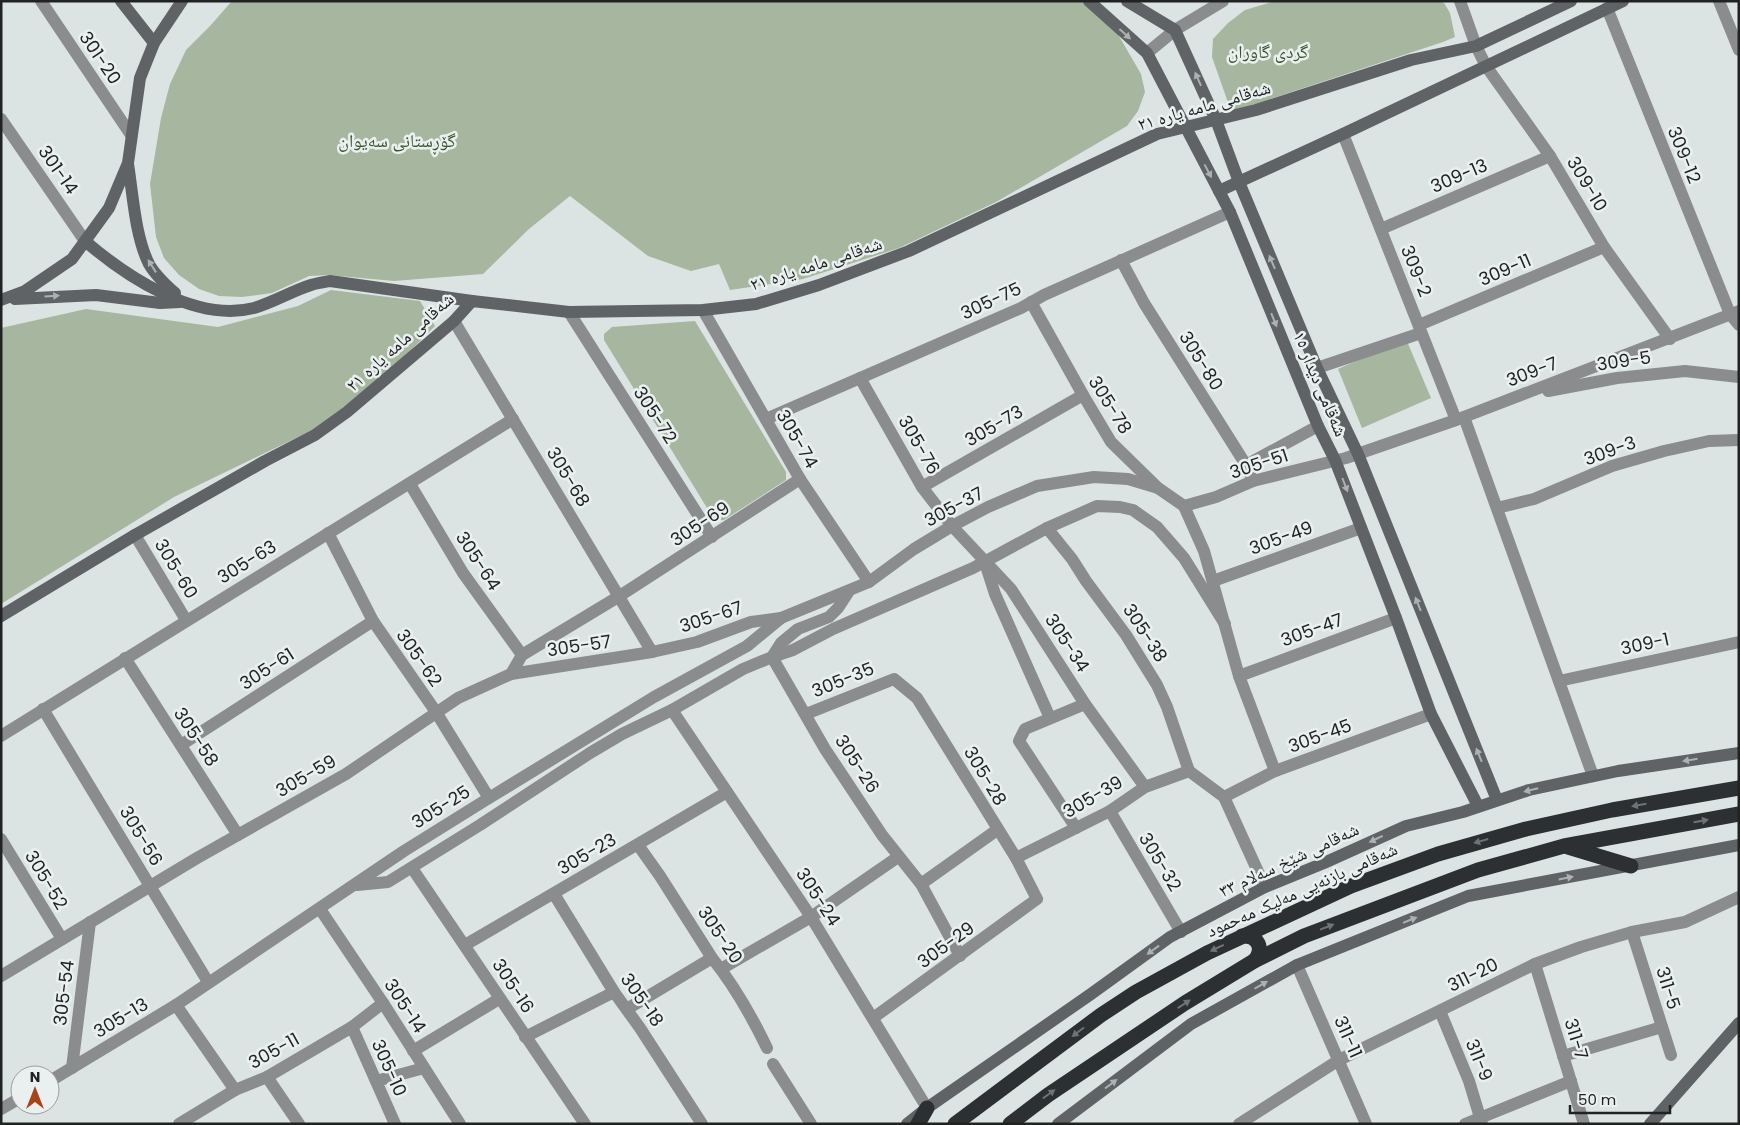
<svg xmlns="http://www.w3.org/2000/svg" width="1740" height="1125" font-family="Poppins,'Noto Naskh Arabic',sans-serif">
	<rect width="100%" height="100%" fill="#dce3e3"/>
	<g fill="#a6b69f">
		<path d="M232 1H1088L1112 24 1141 74 1145 92 1138 111 1127 126 996 202 899 248 803 279 730 290 719 264 691 271 648 256 570 196 529 229 483 274 394 281 329 275 309 276 272 293 242 297 219 296 199 289 179 275 164 258 156 237 150 184 161 118 170 84 186 50 210 26Z"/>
		<path d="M1275 1H1438L1444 3 1450 13 1455 37 1443 42 1234 111 1230 108 1212 57 1213 39 1228 23 1245 10Z"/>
		<path d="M331 290 420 301 435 326 360 401 327 423 174 497 1 604V328L86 309 218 327 298 306Z"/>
		<path d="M695 321 786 472V480L724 520H717L712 516 604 340V334L612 327Z"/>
		<path d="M1406 339 1431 398 1362 428 1338 369Z"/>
	</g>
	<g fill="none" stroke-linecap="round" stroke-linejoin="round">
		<g stroke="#8a8c8d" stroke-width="12">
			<path d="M41 1 131 135"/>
			<path d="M1460 1 1476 46 1486 66 1550 156 1604 247 1670 339"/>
			<path d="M1719 1 1739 50"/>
			<path d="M1607 8 1730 314 1739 325"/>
			<path d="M1147 53 1175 30 1223 1"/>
			<path d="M1 119 85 241"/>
			<path d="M1343 134 1456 420"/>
			<path d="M1381 229 1550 156"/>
			<path d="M1121 260 1144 303 1246 465 1253 481"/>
			<path d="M1031 302 1083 395 1111 442 1158 488 1184 506"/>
			<path d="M703 310 800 479 869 582"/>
			<path d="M569 312 712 537"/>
			<path d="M454 321 652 652"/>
			<path d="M1419 325 1604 247"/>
			<path d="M1317 368 1421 333"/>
			<path d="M860 378 922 487 952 526 1011 589 1085 704 1145 787"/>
			<path d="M1548 391 1617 378 1685 371 1739 377"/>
			<path d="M1464 417 1593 776"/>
			<path d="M766 419 1021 308 1044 295 1230 212"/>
			<path d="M1246 465 1318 426"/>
			<path d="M410 484 463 573 522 655"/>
			<path d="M922 487 1083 395"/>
			<path d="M1184 506 1216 497 1253 481 1346 458 1456 420 1739 311"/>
			<path d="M1184 506 1204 551 1239 676 1275 771"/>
			<path d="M1497 508 1534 499 1612 466 1664 451 1709 441 1739 440"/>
			<path d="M1047 528 1072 559 1086 581 1126 635 1157 685 1167 707 1189 771"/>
			<path d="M328 533 373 621 436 712 489 798"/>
			<path d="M135 535 186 620"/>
			<path d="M986 566 995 594 1050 718"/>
			<path d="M1213 581 1361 528"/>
			<path d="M125 658 238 835"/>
			<path d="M511 674 652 652 697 642 751 622 781 618 869 582 914 549 952 526 988 507 1037 486 1094 477 1128 479 1158 488"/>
			<path d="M1239 676 1396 618"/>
			<path d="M1559 681 1739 642"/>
			<path d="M43 709 208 982"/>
			<path d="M672 710 811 917 927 1108"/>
			<path d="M806 714 894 679 917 698 1016 858 1037 899 873 1018"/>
			<path d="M1 736 513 419"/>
			<path d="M181 745 373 621"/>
			<path d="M1189 771 1224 797 1265 887"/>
			<path d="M1224 797 1275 771 1431 714"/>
			<path d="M1110 811 1181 932"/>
			<path d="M1076 828 1019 741 1025 729 1085 704"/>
			<path d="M1 839 62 939"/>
			<path d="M638 845 660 876 712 958C734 985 752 1017 767 1048"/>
			<path d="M1016 858 1110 811 1145 787 1189 771"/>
			<path d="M412 868 585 1124"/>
			<path d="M921 884 997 830"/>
			<path d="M357 885 388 882 480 825 590 753 622 734 672 710 743 669 772 657 781 643 798 629 829 617 838 608 849 591"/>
			<path d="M554 894 614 992 640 1028 702 1124"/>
			<path d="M320 909 383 1003 460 1124"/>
			<path d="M1632 932 1671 1055"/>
			<path d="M465 945 727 792"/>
			<path d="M960 956 921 884 882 835 825 749 772 657 793 650 833 629 973 568 1047 528 1097 506 1120 507 1133 510 1157 527 1184 558 1225 624"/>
			<path d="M1535 964 1584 1124"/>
			<path d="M1297 965 1366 1124"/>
			<path d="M721 969 811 917 898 857"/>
			<path d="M1 976 197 858 346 774 458 698 511 674 522 655 618 597 800 479"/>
			<path d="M176 1005 235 1090"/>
			<path d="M627 1009 712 958"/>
			<path d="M1440 1011 1469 1081 1482 1124"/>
			<path d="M352 1027 395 1124"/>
			<path d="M525 1037 614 992"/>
			<path d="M413 1051 499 999"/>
			<path d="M1563 1056 1662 1027"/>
			<path d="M773 1064 811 1124"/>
			<path d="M72 1068 90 922"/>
			<path d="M267 1077 299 1124"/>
			<path d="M50 1081 176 1005 404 851 489 798 654 697 747 646 781 618"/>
			<path d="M376 1081 424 1068"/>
			<path d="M1 1109 20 1098"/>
			<path d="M179 1124 235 1090 267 1077 352 1027 383 1003"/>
			<path d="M1239 1124 1339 1060 1535 964 1581 947 1632 932 1685 922 1739 897"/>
			<path d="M1465 1124 1571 1081"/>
		</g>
		<g stroke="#606365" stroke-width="12">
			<path d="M121 1 154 43"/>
			<path d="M1089 1 1147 53 1230 212 1318 426 1335 460 1396 618 1431 714 1478 806"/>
			<path d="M1127 1 1175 30 1216 120 1239 182 1317 368 1358 454 1497 800"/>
			<path d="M128 164C133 195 135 236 149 264 155 275 166 285 175 293"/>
			<path d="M1219 191 1343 134 1623 1"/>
			<path d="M85 241C127 277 196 323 254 308 274 302 292 291 311 285 317 283 324 282 330 281L472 301"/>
			<path d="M15 299 96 295 160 303 180 302"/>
			<path d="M1 300 25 291 72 259 109 208 128 163 140 78 154 43 182 1"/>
			<path d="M1 616 135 535 265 461 315 435 347 412 454 321 472 301 569 312 703 310 756 304 819 285 909 251 1157 134 1256 110 1411 60 1476 46 1571 1"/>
			<path d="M907 1124 927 1108 1091 994 1170 937 1265 887 1324 863 1406 826 1463 812 1529 790 1618 771 1739 753"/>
			<path d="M1058 1124 1191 1024 1297 965 1468 896 1739 845"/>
			<path d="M1650 1124 1739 1023"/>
		</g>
		<g stroke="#2c3032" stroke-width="15">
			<path d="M1568 847 1631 866"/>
			<path d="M1242 936C1258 935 1265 949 1254 961"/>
			<path d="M918 1124 927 1108"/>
			<path d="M955 1124 1101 1015 1136 992 1207 953 1351 886 1438 854 1526 829 1612 810 1739 788"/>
			<path d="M1010 1124 1048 1095 1185 1003 1254 961 1304 936 1478 870 1564 846 1739 814"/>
		</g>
	</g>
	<defs><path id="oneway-solid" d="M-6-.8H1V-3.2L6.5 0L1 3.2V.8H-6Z" transform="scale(1.25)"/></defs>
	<g fill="#acb1b1">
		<use href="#oneway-solid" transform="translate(1125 34) rotate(42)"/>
		<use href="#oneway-solid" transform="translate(1198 79) rotate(-114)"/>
		<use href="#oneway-solid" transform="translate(1208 171) rotate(62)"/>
		<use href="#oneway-solid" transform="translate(1272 262) rotate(-113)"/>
		<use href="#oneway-solid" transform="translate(152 266) rotate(-122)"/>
		<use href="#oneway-solid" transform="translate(52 296) rotate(-4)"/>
		<use href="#oneway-solid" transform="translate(1274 320) rotate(68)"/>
		<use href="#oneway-solid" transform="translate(1345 485) rotate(69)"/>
		<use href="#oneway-solid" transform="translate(1418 604) rotate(-112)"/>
		<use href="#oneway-solid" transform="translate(1479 755) rotate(-112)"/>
		<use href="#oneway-solid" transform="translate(1690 760) rotate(171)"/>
		<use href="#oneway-solid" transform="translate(1531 790) rotate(166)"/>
		<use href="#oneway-solid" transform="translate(1376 839) rotate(155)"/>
		<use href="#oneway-solid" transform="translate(1566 878) rotate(-11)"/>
		<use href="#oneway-solid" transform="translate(1410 920) rotate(-22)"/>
		<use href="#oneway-solid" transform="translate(1153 950) rotate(144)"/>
		<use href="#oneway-solid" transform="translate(1261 985) rotate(-30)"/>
		<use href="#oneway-solid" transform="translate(1111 1084) rotate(-37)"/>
	</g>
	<g fill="#6e7374">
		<use href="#oneway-solid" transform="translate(1639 805) rotate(170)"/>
		<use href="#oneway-solid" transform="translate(1701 821) rotate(-10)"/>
		<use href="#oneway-solid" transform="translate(1481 841) rotate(164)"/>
		<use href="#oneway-solid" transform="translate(1327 927) rotate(-21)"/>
		<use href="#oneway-solid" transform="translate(1217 948) rotate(155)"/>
		<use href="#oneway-solid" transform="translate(1184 1004) rotate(-33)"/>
		<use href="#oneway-solid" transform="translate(1078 1032) rotate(143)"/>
		<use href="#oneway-solid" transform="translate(1049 1094) rotate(-36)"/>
	</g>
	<g text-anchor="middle" stroke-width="5" stroke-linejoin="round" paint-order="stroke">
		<g font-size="18" fill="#38542b" stroke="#eaf0f0">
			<text x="1268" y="58">گردی گاوران</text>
			<text x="397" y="147">گۆڕستانی سەیوان</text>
		</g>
		<g font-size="18" fill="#212323" stroke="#eaf0f0">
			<text transform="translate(100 58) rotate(56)" y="6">301-20</text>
			<text transform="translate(1204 106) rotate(-16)" y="6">شەقامی مامە یارە ٢١</text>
			<text transform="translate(1684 155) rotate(68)" y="6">309-12</text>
			<text transform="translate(58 170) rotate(55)" y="6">301-14</text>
			<text transform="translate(1459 176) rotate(-23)" y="6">309-13</text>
			<text transform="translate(1587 184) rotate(59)" y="6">309-10</text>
			<text transform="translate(816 264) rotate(-18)" y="6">شەقامی مامە یارە ٢١</text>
			<text transform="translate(1505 270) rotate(-23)" y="6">309-11</text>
			<text transform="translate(1416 271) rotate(68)" y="6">309-2</text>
			<text transform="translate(991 301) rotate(-25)" y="6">305-75</text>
			<text transform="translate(400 342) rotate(-42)" y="6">شەقامی مامە یارە ٢١</text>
			<text transform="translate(1201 361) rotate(58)" y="6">305-80</text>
			<text transform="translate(1624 361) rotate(-8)" y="6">309-5</text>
			<text transform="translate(1532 372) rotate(-21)" y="6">309-7</text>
			<text transform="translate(1320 384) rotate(67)" y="6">شەقامی دیدار ١٥</text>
			<text transform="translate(1110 405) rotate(58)" y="6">305-78</text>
			<text transform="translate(655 415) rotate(57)" y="6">305-72</text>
			<text transform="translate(994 426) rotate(-30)" y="6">305-73</text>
			<text transform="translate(797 439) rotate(60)" y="6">305-74</text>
			<text transform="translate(919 445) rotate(60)" y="6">305-76</text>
			<text transform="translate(1610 451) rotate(-20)" y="6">309-3</text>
			<text transform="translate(1259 464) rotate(-18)" y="6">305-51</text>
			<text transform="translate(568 477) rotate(59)" y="6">305-68</text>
			<text transform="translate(954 507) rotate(-28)" y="6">305-37</text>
			<text transform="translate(700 524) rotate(-33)" y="6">305-69</text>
			<text transform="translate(1281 538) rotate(-20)" y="6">305-49</text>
			<text transform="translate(478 561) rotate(57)" y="6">305-64</text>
			<text transform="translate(247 562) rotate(-32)" y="6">305-63</text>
			<text transform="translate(176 569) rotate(59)" y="6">305-60</text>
			<text transform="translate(711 617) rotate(-18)" y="6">305-67</text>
			<text transform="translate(1312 630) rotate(-20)" y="6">305-47</text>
			<text transform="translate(1145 633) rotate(57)" y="6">305-38</text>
			<text transform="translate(1067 643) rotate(57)" y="6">305-34</text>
			<text transform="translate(1645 644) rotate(-12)" y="6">309-1</text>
			<text transform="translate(579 646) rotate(-8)" y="6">305-57</text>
			<text transform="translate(419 658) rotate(55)" y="6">305-62</text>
			<text transform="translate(267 669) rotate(-33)" y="6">305-61</text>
			<text transform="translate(843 680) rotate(-22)" y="6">305-35</text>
			<text transform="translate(1320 736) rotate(-20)" y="6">305-45</text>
			<text transform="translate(196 737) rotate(57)" y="6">305-58</text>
			<text transform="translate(857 764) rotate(57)" y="6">305-26</text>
			<text transform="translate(306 776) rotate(-30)" y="6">305-59</text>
			<text transform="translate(985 776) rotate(59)" y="6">305-28</text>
			<text transform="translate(1093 797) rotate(-30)" y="6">305-39</text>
			<text transform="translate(441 807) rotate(-32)" y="6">305-25</text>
			<text transform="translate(141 836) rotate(59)" y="6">305-56</text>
			<text transform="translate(587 854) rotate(-30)" y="6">305-23</text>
			<text transform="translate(1289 860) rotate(-25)" y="6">شەقامی شێخ سەلام ٣٣</text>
			<text transform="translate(1160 862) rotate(59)" y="6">305-32</text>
			<text transform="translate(46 880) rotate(59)" y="6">305-52</text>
			<text transform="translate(1302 890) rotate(-24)" y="6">شەقامی بازنەیی مەلیک مەحمود</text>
			<text transform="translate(818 897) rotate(57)" y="6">305-24</text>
			<text transform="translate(720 935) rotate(56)" y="6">305-20</text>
			<text transform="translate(946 945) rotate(-36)" y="6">305-29</text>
			<text transform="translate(1473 975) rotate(-26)" y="6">311-20</text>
			<text transform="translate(513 986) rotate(57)" y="6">305-16</text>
			<text transform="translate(1668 988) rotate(73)" y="6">311-5</text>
			<text transform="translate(64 993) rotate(-83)" y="6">305-54</text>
			<text transform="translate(642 1000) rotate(55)" y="6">305-18</text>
			<text transform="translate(405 1006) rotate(57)" y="6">305-14</text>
			<text transform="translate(121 1018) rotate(-31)" y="6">305-13</text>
			<text transform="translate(1348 1037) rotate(66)" y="6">311-11</text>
			<text transform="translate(1576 1039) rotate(73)" y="6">311-7</text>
			<text transform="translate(274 1051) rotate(-29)" y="6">305-11</text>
			<text transform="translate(1479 1060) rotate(68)" y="6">311-9</text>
			<text transform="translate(389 1068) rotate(66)" y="6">305-10</text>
		</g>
	</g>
	<rect width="1740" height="1125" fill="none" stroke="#212323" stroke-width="5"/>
	<g transform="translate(35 1090)"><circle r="24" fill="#eaf0f0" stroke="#9a9e9e"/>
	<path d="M0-4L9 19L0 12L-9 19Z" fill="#aa4418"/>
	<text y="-8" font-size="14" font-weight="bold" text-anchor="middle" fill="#212323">N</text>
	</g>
	<path d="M1570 1105v8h100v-8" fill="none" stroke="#212323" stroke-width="2.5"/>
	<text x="1578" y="1105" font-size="15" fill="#212323" stroke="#eaf0f0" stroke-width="4" paint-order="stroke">50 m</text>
</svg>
